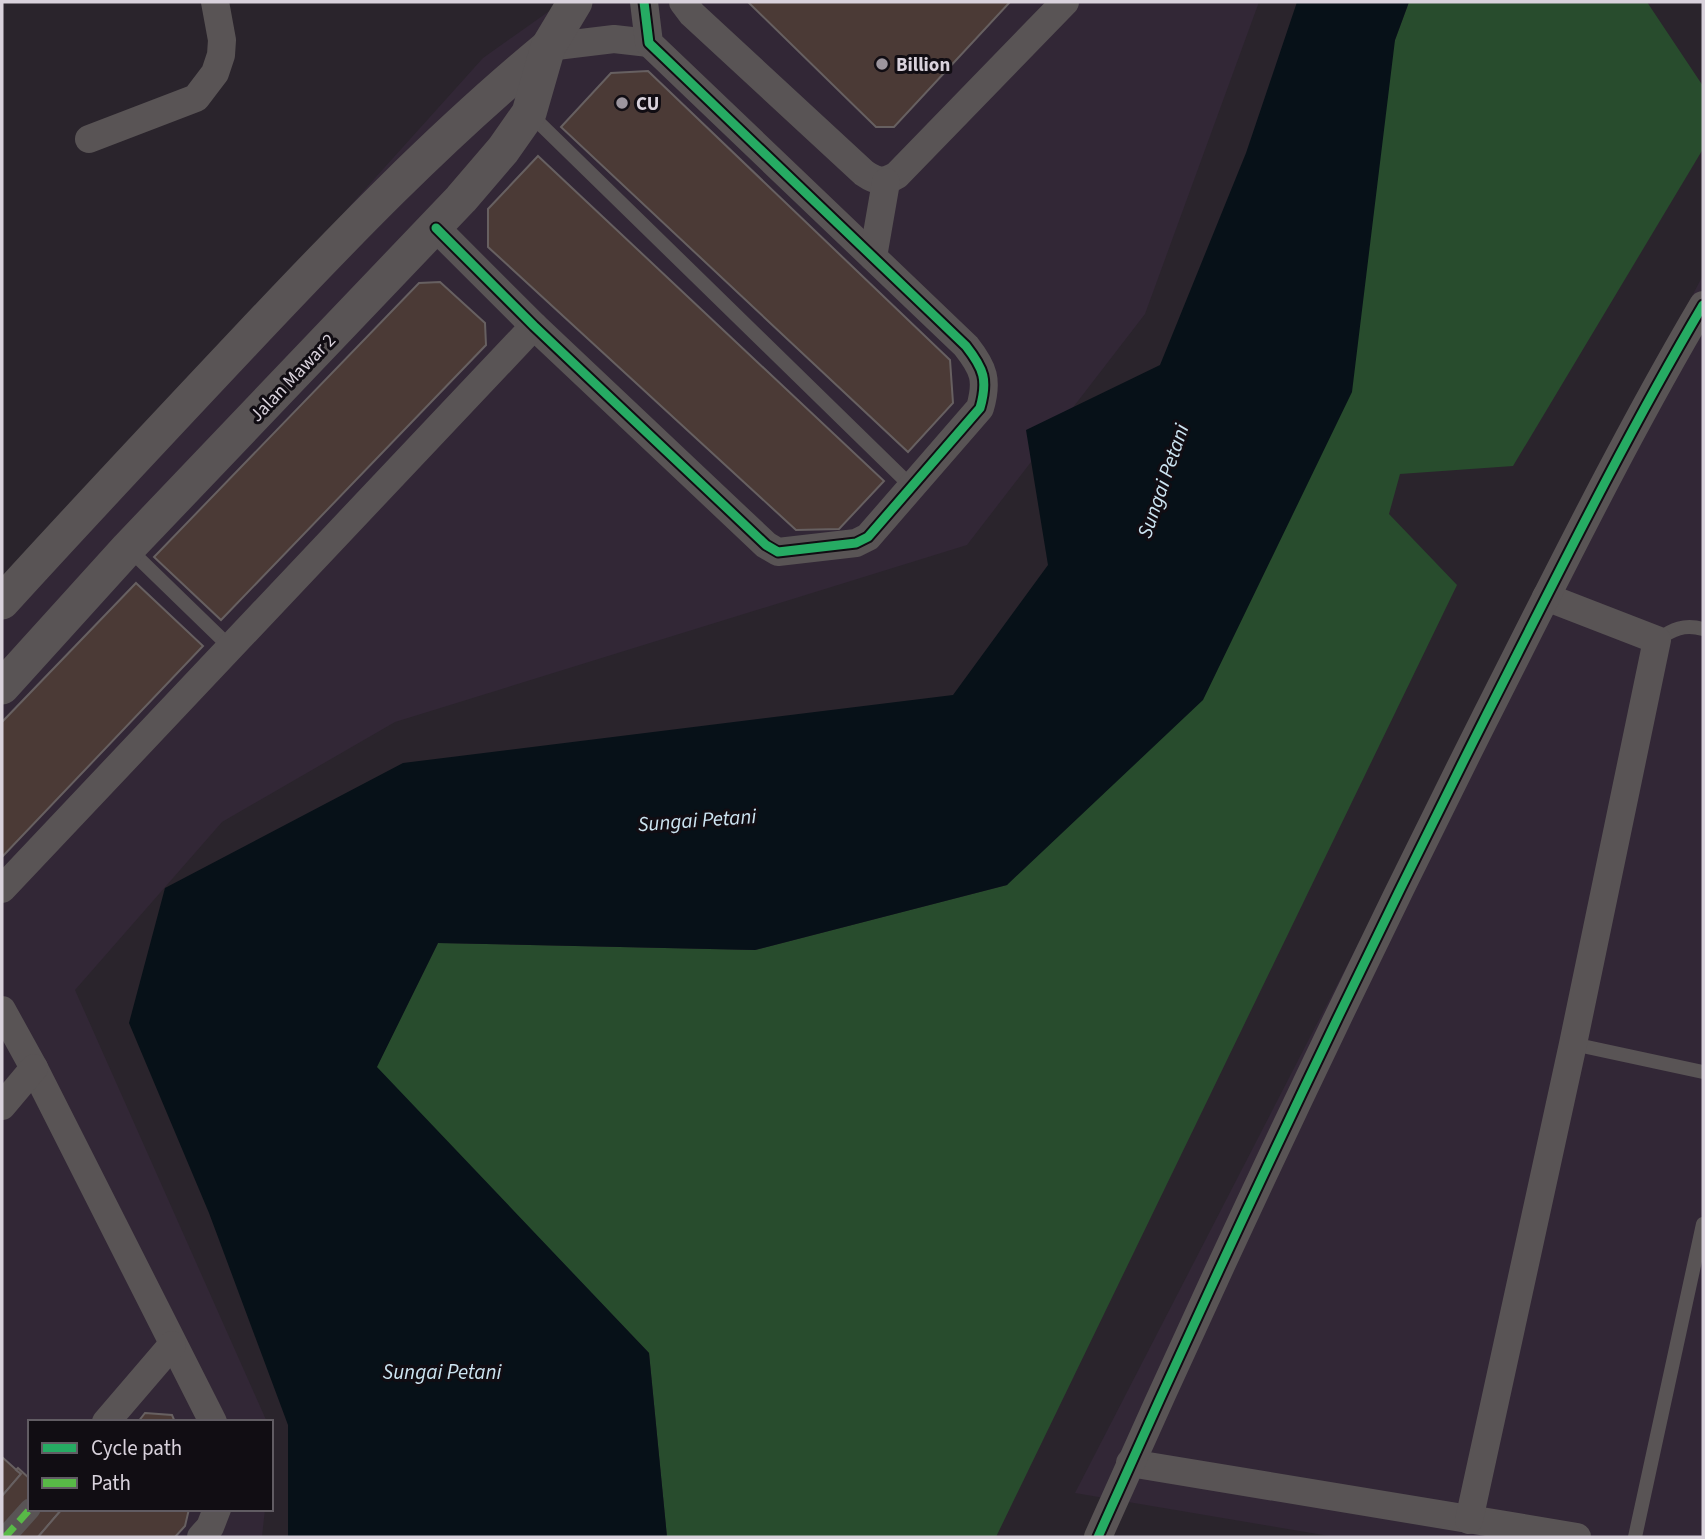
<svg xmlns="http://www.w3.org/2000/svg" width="1705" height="1539" font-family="'Source Sans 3',sans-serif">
	<rect width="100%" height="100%" fill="#2a242c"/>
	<g fill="#322736">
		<path d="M562 2H1259L1145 314 967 545 395 722 222 822 75 990 267 1422H30V1509H265L262 1537H2V593L483 58Z"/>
		<path d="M1703 275V1537H1335L1075 1493Z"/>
	</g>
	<path fill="#284c2d" d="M1409 2H1647L1703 86V149L1513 466 1400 474 1389 514 1457 585 996 1537H667L649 1353 376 1068 438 943 755 950 1007 885 1395 40Z"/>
	<path fill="#071118" d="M1297 2H1409L1395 40 1352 392 1203 700 1007 885 755 950 438 943 377 1067 649 1353 667 1537H288V1425L209 1213 129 1023 165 888 403 763 953 695 1048 565 1026 430 1160 365 1246 153Z"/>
	<g fill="#4b3a36" stroke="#676061" stroke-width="2">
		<path d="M748 2H1010L894 127H876Z"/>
		<path d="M648 71 950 360 953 403 908 452 561 127 611 73Z"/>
		<path d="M538 156 884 481 839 529 796 530 488 247V209Z"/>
		<path d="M440 282 485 323 486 345 221 620 154 557 419 283Z"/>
		<path d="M136 583 203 646 2 857V722Z"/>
		<path d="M145 1413 172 1415 175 1422H138Z"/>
		<path d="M2 1457 21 1474 2 1496Z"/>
		<path d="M18 1468 30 1479V1509H62L38 1537H2V1496L21 1474 16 1470Z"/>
		<path d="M62 1509H189L185 1526 175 1537H38Z"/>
	</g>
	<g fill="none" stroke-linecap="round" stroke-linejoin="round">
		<g stroke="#595455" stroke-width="14">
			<path d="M530 114 912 487"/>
			<path d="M128 548 231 648"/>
			<path d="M1657 640C1673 629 1684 624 1703 629"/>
			<path d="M1573 1044 1703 1072"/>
			<path d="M1635 1537 1703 1224"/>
		</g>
		<path stroke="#595455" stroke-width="21" d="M5 1537 30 1509"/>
		<g stroke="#595455" stroke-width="28">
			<path d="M683 2 692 14 864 173C877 182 884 183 897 175L1065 2"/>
			<path d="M548 47 614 39 649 43"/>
			<path d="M89 139 196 98 215 73 221 55 222 40 215 2"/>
			<path d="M436 228 534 326 766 545 778 552 856 543 868 537 980 408C988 380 984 369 966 346L649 43 644 2"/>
			<path d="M873 257 886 182"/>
			<path d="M2 889 534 326"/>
			<path d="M2 1010 34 1068 213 1422"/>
			<path d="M2 1106 34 1068"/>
			<path d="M106 1422 172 1345"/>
			<path d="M1130 1463 1577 1537"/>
			<path d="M1469 1520 1573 1044 1657 640 1546 597"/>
			<path d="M201 1537 210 1527 217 1509"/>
			<path d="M1098 1537C1220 1262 1349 989 1484 720 1555 580 1624 439 1703 305"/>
		</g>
		<g stroke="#595455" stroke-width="35">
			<path d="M2 602C82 514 163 428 244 342 341 239 439 137 548 47"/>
			<path d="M2 687 128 548 461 199 503 150 529 113 548 47 575 2"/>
		</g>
		<path stroke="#58b947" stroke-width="7" stroke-dasharray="14 7" stroke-linecap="butt" d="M5 1537 30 1509"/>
		<g stroke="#110d13" stroke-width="13">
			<g id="cycleway">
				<path d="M436 228 534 326 766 545 778 552 856 543 868 537 980 408C988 380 984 369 966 346L649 43 644 2"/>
				<path d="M1098 1537C1220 1262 1349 989 1484 720 1555 580 1624 439 1703 305"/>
			</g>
		</g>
		<use href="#cycleway" stroke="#26ab63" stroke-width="9"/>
	</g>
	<g fill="#9c959e" stroke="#110d13" stroke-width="2.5">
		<circle cx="882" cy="64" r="7"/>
		<circle cx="622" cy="103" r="7"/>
	</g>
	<g text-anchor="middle" stroke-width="6" stroke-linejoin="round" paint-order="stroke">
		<g font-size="19" font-weight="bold" fill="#d9d2dc" stroke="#110d13" text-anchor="start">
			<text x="896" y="71">Billion</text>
			<text x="636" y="110">CU</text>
		</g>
		<g font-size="19" fill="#d9d2dc" stroke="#110d13">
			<text transform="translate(292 377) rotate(-46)" y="7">Jalan Mawar 2</text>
		</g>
		<g font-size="21" font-style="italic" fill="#cce4f1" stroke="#110d13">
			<text transform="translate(1163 481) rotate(-71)" y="7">Sungai Petani</text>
			<text transform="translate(697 820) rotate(-4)" y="7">Sungai Petani</text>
			<text x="442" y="1379">Sungai Petani</text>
		</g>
	</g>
	<rect width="1705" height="1539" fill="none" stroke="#d9d2dc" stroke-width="7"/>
	<rect x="28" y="1420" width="245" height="91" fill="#110d13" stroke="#615c63" stroke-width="2"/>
	<rect x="42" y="1443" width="35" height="10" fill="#26ab63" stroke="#615c63" stroke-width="2"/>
	<text x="91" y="1455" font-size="21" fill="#d9d2dc">Cycle path</text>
	<rect x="42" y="1478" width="35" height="10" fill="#58b947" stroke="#615c63" stroke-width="2"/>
	<text x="91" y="1490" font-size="21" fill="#d9d2dc">Path</text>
</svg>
